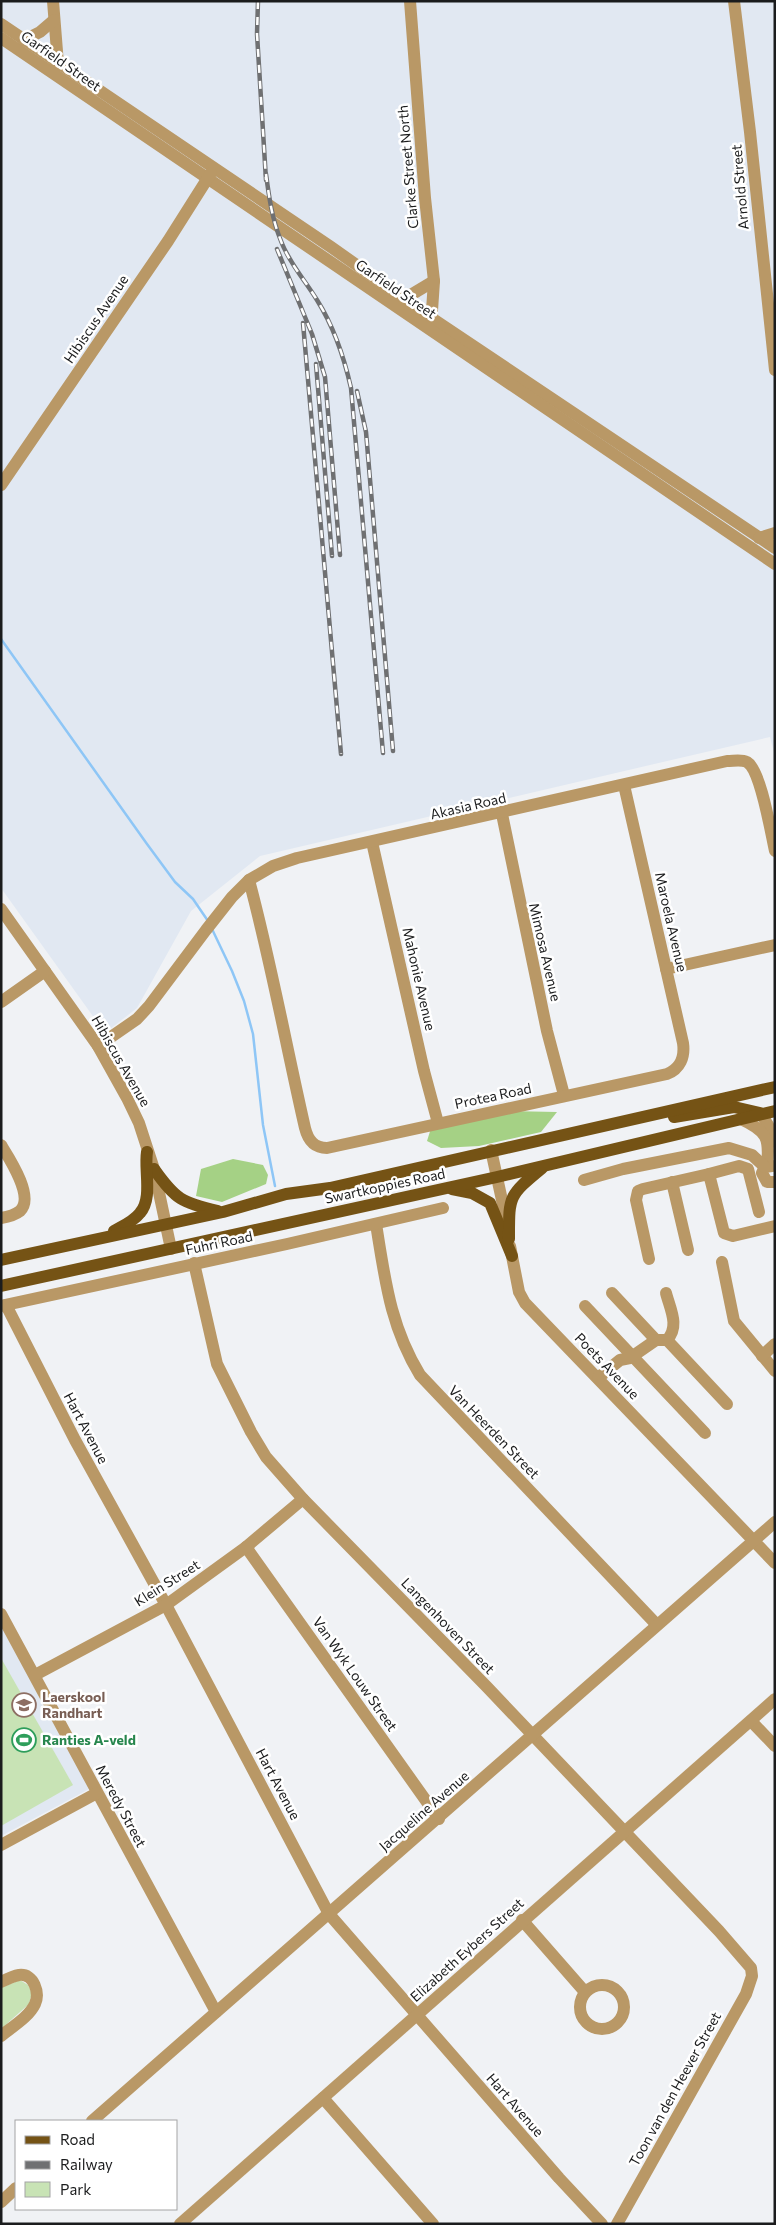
<svg xmlns="http://www.w3.org/2000/svg" width="776" height="2225" font-family="Commissioner,sans-serif">
	<rect width="100%" height="100%" fill="#f0f2f5"/>
	<g fill="#e1e8f2">
		<path d="M1 1H775V756L770 737 260 856 191 911 137 1008 105 1033 1 888Z"/>
		<path d="M1 1623 91 1788 1 1836Z"/>
	</g>
	<g fill="#c8e3b5">
		<path d="M1 1658 73 1785 1 1826Z"/>
		<path d="M20 1980 28 1985 32 1993 29 2004 1 2029V1988Z"/>
	</g>
	<g fill="#a5d185">
		<path d="M507 1111 557 1112 541 1132 479 1146 441 1148 427 1141 432 1125Z"/>
		<path d="M233 1159 263 1165 268 1175 266 1184 222 1202 196 1196 201 1169Z"/>
	</g>
	<g fill="none" stroke-linecap="round" stroke-linejoin="round">
		<g stroke="#8ec6f6" stroke-width="2.5">
			<path d="M1 639 147 844 175 882 193 899 208 921"/>
			<path d="M212 929 232 971 244 1001 253 1034 263 1125 275 1186"/>
		</g>
		<g stroke="#b99866" stroke-width="12">
			<path d="M53 1 58 64 55 68"/>
			<path d="M410 1 425 198 434 281 431 325"/>
			<path d="M734 1 750 132 775 370"/>
			<path d="M1 24 331 247 433 319 775 548"/>
			<path d="M1 38 775 564"/>
			<path d="M24 40 40 32 54 20"/>
			<path d="M404 299 434 281"/>
			<path d="M1 485 168 241 211 173"/>
			<path d="M759 538 775 533"/>
			<path d="M502 814 547 1031 564 1095"/>
			<path d="M372 842 424 1071 438 1123"/>
			<path d="M249 880C271 962 286 1045 305 1128 308 1140 314 1148 327 1148L667 1074C680 1069 685 1057 683 1043L624 785"/>
			<path d="M1 909 98 1046 127 1098 139 1123 154 1169 171 1249"/>
			<path d="M666 969 775 945"/>
			<path d="M1 1002 45 971"/>
			<path d="M98 1046 137 1019 149 1006 206 930 232 897 249 880 273 866 297 858 727 761C734 761 741 759 747 762 761 770 771 834 775 851"/>
			<path d="M761 1114 768 1125 775 1142"/>
			<path d="M741 1119C767 1131 770 1138 767 1166"/>
			<path d="M1 1145C9 1158 35 1197 20 1211 15 1215 7 1217 1 1218"/>
			<path d="M491 1150 507 1223"/>
			<path d="M772 1166 765 1167 762 1173 767 1182H775"/>
			<path d="M709 1174 739 1166 748 1169 759 1212"/>
			<path d="M584 1180 623 1169 729 1148 752 1155 765 1167"/>
			<path d="M672 1182 688 1250"/>
			<path d="M376 1224C385 1279 390 1326 420 1375L657 1625"/>
			<path d="M510 1246 519 1292 525 1303 775 1563"/>
			<path d="M649 1259 636 1200 638 1191 643 1189 709 1174 724 1233 733 1236 775 1226"/>
			<path d="M722 1262 734 1321 775 1371"/>
			<path d="M194 1263 217 1364 251 1432 266 1457 303 1499 487 1687 719 1931 751 1968 752 1976 746 1994 617 2224"/>
			<path d="M612 1293 656 1340"/>
			<path d="M666 1293C670 1309 680 1326 667 1340"/>
			<path d="M6 1305 75 1440 166 1605 329 1914 559 2178 602 2224"/>
			<path d="M1 1306 287 1244 443 1208"/>
			<path d="M585 1306 705 1433"/>
			<path d="M762 1356 775 1344"/>
			<path d="M598 1378 620 1360 630 1358 656 1340H667L727 1404"/>
			<path d="M246 1547 439 1819"/>
			<path d="M1 1614 216 2012"/>
			<path d="M35 1675 166 1605 246 1547 303 1499"/>
			<path d="M751 1721 775 1746"/>
			<path d="M1 1845 97 1793"/>
			<path d="M522 1920 585 1992"/>
			<path d="M1 1982C7 1979 13 1976 19 1975 34 1973 40 1993 35 2004 29 2017 12 2027 1 2036"/>
			<circle cx="602" cy="2007" r="22"/>
			<path d="M323 2098 433 2224"/>
			<path d="M92 2121 775 1522"/>
			<path d="M1 2202 16 2188"/>
			<path d="M180 2224 775 1699"/>
		</g>
		<g stroke="#755315" stroke-width="12">
			<path d="M674 1117 734 1107 760 1113"/>
			<path d="M154 1169C175 1199 182 1203 218 1211"/>
			<path d="M452 1189 472 1193 490 1203 512 1256"/>
			<path d="M114 1231C123 1226 134 1221 140 1213 153 1198 144 1170 147 1152"/>
			<path d="M509 1239C509 1196 508 1196 542 1168"/>
			<path d="M1 1260 223 1212 286 1194 330 1188 775 1087"/>
			<path d="M1 1286 497 1177 775 1111"/>
		</g>
		<g stroke="#6f7072" stroke-width="4.5">
			<g id="rail">
				<path d="M258 1 257 34 266 180"/>
				<path d="M266 174C269 197 272 219 281 241 289 263 305 280 317 300 334 327 344 357 351 388L383 753"/>
				<path d="M277 249 312 334 325 377 340 555"/>
				<path d="M303 323 341 754"/>
				<path d="M316 364 332 556"/>
				<path d="M357 391 366 432 393 751"/>
			</g>
		</g>
		<use href="#rail" stroke="#fff" stroke-width="2.5" stroke-dasharray="8" stroke-linecap="butt"/>
	</g>
	<defs>
		<g id="school-ring" transform="scale(1.25)"><circle r="9.5" fill="#fff" stroke="#8d6e63" stroke-width="1.5"/><path d="M0-5L7-2L0 1L-7-2ZM-4 1L0 2.5L4 1V4Q0 6-4 4Z" fill="#8d6e63"/></g>
		<g id="stadium-ring" transform="scale(1.25)"><circle r="9.5" fill="#fff" stroke="#2e9e5b" stroke-width="1.5"/><path d="M0-5a6.5 5 0 1 0 0 10a6.5 5 0 1 0 0-10ZM-3.5-1.8h7v3.6h-7Z" fill="#2e9e5b"/></g>
	</defs>
	<g fill-rule="evenodd">
		<use href="#school-ring" x="24" y="1705"/>
		<use href="#stadium-ring" x="24" y="1740"/>
	</g>
	<g text-anchor="middle" stroke-width="5" stroke-linejoin="round" paint-order="stroke">
		<g font-size="14" fill="#1b1c1d" stroke="#fff">
			<text transform="translate(61 61) rotate(35)" y="5">Garfield Street</text>
			<text transform="translate(408 167) rotate(-95)" y="5">Clarke Street North</text>
			<text transform="translate(740 187) rotate(-95)" y="5">Arnold Street</text>
			<text transform="translate(396 289) rotate(34)" y="5">Garfield Street</text>
			<text transform="translate(96 319) rotate(-56)" y="5">Hibiscus Avenue</text>
			<text transform="translate(468 806) rotate(-13)" y="5">Akasia Road</text>
			<text transform="translate(671 922) rotate(77)" y="5">Maroela Avenue</text>
			<text transform="translate(545 952) rotate(77)" y="5">Mimosa Avenue</text>
			<text transform="translate(419 979) rotate(77)" y="5">Mahonie Avenue</text>
			<text transform="translate(121 1061) rotate(60)" y="5">Hibiscus Avenue</text>
			<text transform="translate(493 1096) rotate(-12)" y="5">Protea Road</text>
			<text transform="translate(385 1186) rotate(-12)" y="5">Swartkoppies Road</text>
			<text transform="translate(219 1243) rotate(-12)" y="5">Fuhri Road</text>
			<text transform="translate(607 1366) rotate(46)" y="5">Poets Avenue</text>
			<text transform="translate(86 1428) rotate(62)" y="5">Hart Avenue</text>
			<text transform="translate(494 1432) rotate(46)" y="5">Van Heerden Street</text>
			<text transform="translate(167 1583) rotate(-32)" y="5">Klein Street</text>
			<text transform="translate(448 1626) rotate(46)" y="5">Langenhoven Street</text>
			<text transform="translate(355 1674) rotate(55)" y="5">Van Wyk Louw Street</text>
			<text transform="translate(278 1784) rotate(62)" y="5">Hart Avenue</text>
			<text transform="translate(121 1806) rotate(62)" y="5">Meredy Street</text>
			<text transform="translate(424 1811) rotate(-41)" y="5">Jacqueline Avenue</text>
			<text transform="translate(467 1950) rotate(-42)" y="5">Elizabeth Eybers Street</text>
			<text transform="translate(675 2089) rotate(-61)" y="5">Toon van den Heever Street</text>
			<text transform="translate(515 2105) rotate(49)" y="5">Hart Avenue</text>
		</g>
		<g font-size="14" font-weight="bold" fill="#785e54" stroke="#fff" text-anchor="start">
			<text x="42" y="1702">Laerskool<tspan x="42" dy="16">Randhart</tspan></text>
		</g>
		<g font-size="14" font-weight="bold" fill="#27864d" stroke="#fff" text-anchor="start">
			<text x="42" y="1745">Ranties A-veld</text>
		</g>
	</g>
	<rect width="776" height="2225" fill="none" stroke="#1b1c1d" stroke-width="5"/>
	<rect x="15" y="2120" width="162" height="90" fill="#ffffff" stroke="#a4a4a5"/>
	<rect x="25" y="2136" width="25" height="8" fill="#755315" stroke="#a4a4a5"/>
	<text x="60" y="2145" font-size="15" fill="#1b1c1d">Road</text>
	<rect x="25" y="2161" width="25" height="8" fill="#6f7072" stroke="#a4a4a5"/>
	<text x="60" y="2170" font-size="15" fill="#1b1c1d">Railway</text>
	<rect x="25" y="2182" width="25" height="15" fill="#c8e3b5" stroke="#a4a4a5"/>
	<text x="60" y="2195" font-size="15" fill="#1b1c1d">Park</text>
</svg>
